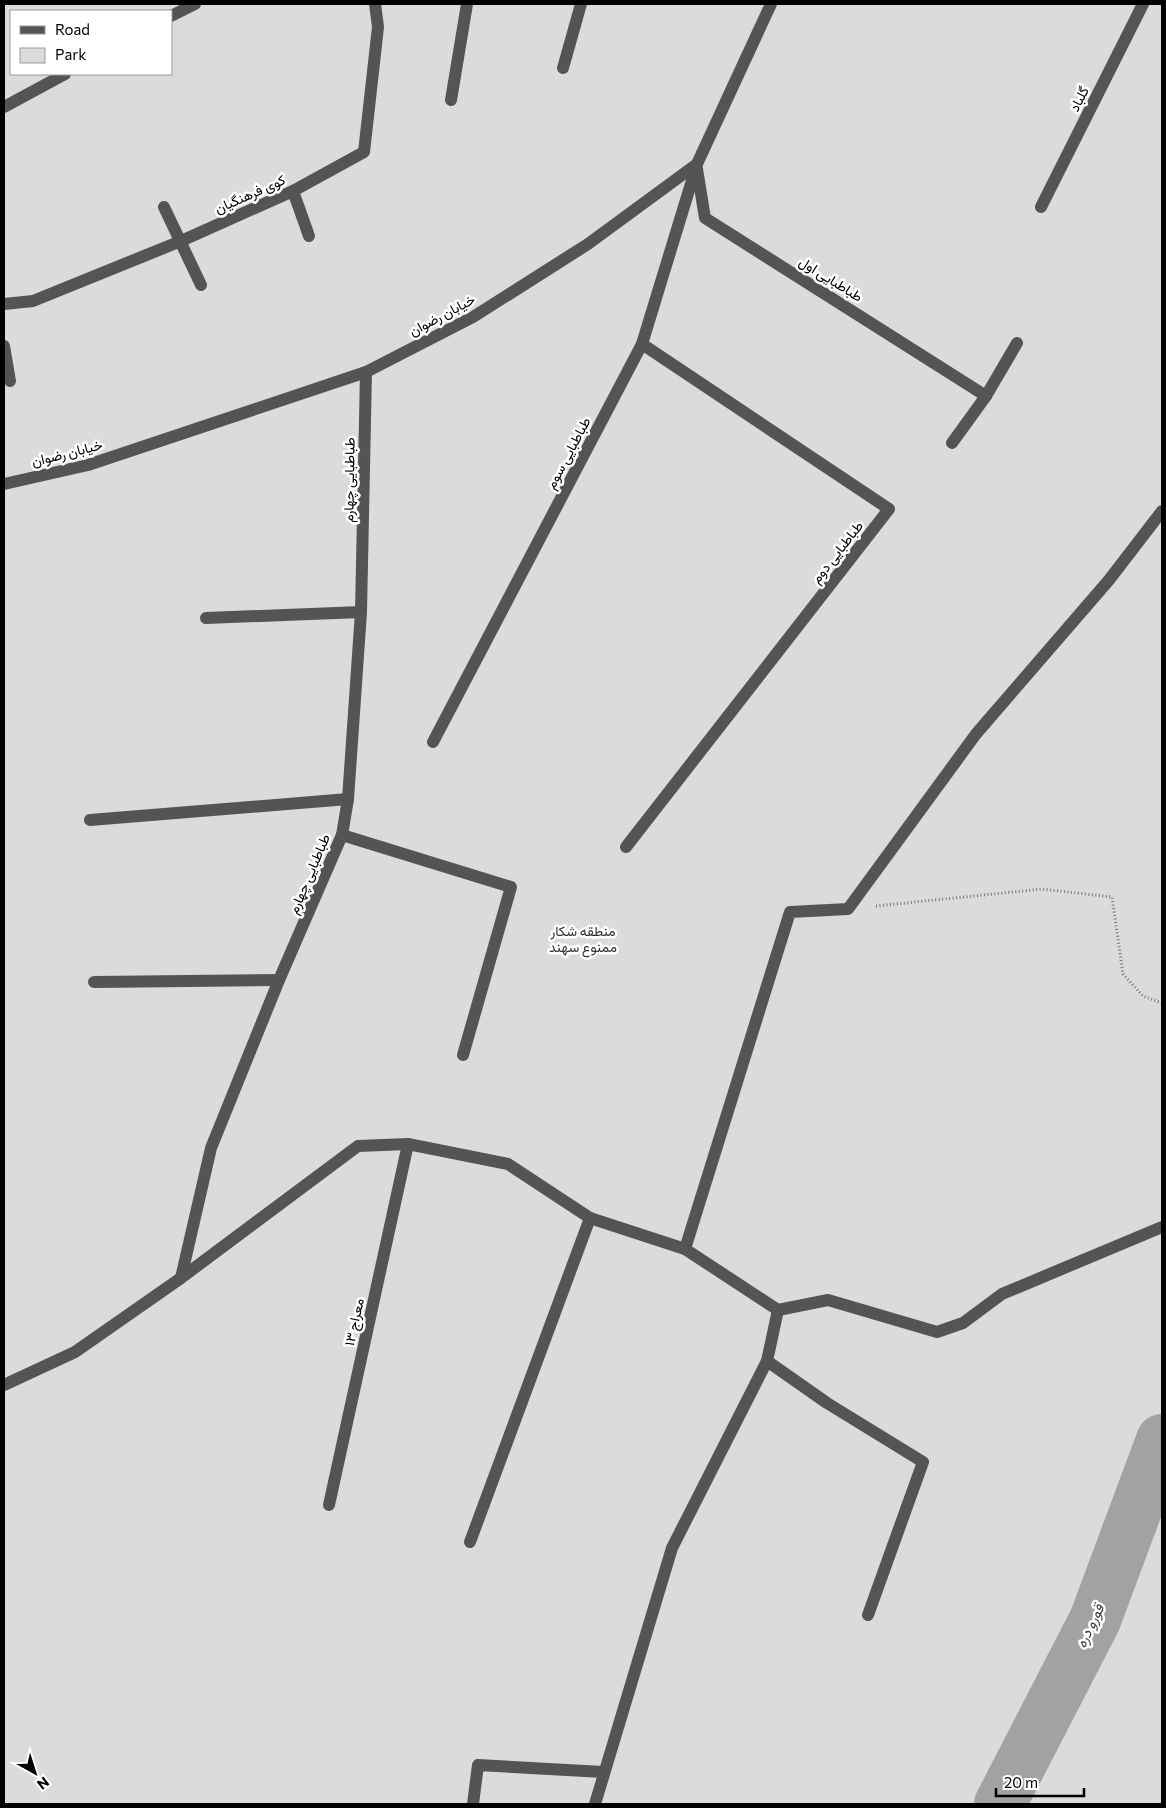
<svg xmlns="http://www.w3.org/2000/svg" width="1166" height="1808" font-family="Commissioner,Vazirmatn,sans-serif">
	<rect width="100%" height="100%" fill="#fff"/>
	<path fill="#dbdbdb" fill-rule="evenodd" d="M4 4H1162V1804H4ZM11 11H171V74H11Z"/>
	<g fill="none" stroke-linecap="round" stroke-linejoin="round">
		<path stroke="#a2a2a2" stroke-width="52" d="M1000 1804 1095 1620 1162 1440"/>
		<path stroke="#767676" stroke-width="3" stroke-dasharray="1 2.5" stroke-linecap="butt" d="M876 906 1042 889 1112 897 1123 974 1143 996 1162 1003"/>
		<g stroke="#545454" stroke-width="12">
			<path d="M171 16 195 4"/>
			<path d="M563 68 581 4"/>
			<path d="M451 100 467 4"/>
			<path d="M4 107 65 74"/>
			<path d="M697 169 705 218 986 396"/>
			<path d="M293 191 309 236"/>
			<path d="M164 207 201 285"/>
			<path d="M1041 207 1143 4"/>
			<path d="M4 304 33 301 181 241 293 191 364 152 378 27 375 4"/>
			<path d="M4 346 10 381"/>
			<path d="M952 443 986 396 1017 343"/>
			<path d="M4 484 88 465 366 372 473 317 588 244 697 164 771 4"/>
			<path d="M206 618 361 612"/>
			<path d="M433 742 642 344 697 164"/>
			<path d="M90 820 348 799"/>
			<path d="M342 835 511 887 463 1055"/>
			<path d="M626 847 889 509 642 344"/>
			<path d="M94 982 279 980"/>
			<path d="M685 1249 790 912 848 909 976 734 1109 580 1162 511"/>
			<path d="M181 1278 211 1148 279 980 342 835 348 799 361 612 366 372"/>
			<path d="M767 1361 827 1403 923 1462 868 1615"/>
			<path d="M4 1385 75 1352 181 1278 358 1146 408 1144 508 1164 590 1218 685 1249 778 1310 828 1300 937 1332 963 1323 1002 1294 1162 1227"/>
			<path d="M329 1505 408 1144"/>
			<path d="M470 1542 590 1218"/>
			<path d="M473 1804 478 1765 603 1772"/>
			<path d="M595 1804 672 1548 767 1361 778 1310"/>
		</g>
	</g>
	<g text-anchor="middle" stroke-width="5" stroke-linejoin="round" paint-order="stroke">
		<g font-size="14" fill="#000" stroke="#fff">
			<text transform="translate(1079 99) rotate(-63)" y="5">گلباد</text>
			<text transform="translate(250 194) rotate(-24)" y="5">کوی فرهنگیان</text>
			<text transform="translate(831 279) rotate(32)" y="5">طباطبایی اول</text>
			<text transform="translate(442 315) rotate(-28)" y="5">خیابان رضوان</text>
			<text transform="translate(67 453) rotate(-14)" y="5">خیابان رضوان</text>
			<text transform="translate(568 453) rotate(-62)" y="5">طباطبایی سوم</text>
			<text transform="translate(349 480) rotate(-89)" y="5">طباطبایی چهارم</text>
			<text transform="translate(837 552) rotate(-52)" y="5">طباطبایی دوم</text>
			<text transform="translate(309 874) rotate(-67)" y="5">طباطبایی چهارم</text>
			<text transform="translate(354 1322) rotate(-78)" y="5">معراج ۱۳</text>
		</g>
		<g font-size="14" fill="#323232" stroke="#fff">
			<text x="583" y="936">منطقه شکار<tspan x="583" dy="16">ممنوع سهند</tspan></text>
		</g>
		<g font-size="15" font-style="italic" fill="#434343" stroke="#fff">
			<text transform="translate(1090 1626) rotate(-65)" y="5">قورو دره</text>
		</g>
	</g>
	<rect width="1166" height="1808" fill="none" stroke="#000000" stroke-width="10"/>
	<rect x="10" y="10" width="162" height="65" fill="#ffffff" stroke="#999999"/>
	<rect x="20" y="26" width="25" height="8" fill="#545454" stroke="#999999"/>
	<text x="55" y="35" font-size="15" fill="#000000">Road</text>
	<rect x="20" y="48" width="25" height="15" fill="#dbdbdb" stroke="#999999"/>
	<text x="55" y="60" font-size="15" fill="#000000">Park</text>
	<g transform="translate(35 1773) rotate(141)" stroke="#ffffff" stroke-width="4" paint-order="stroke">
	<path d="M0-4L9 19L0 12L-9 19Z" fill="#000000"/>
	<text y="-8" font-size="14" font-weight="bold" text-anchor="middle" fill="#000000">N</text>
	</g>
	<path d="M996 1788v8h88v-8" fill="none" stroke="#000000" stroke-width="2.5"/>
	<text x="1004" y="1788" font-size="15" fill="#000000" stroke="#ffffff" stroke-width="4" paint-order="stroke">20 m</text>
</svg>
